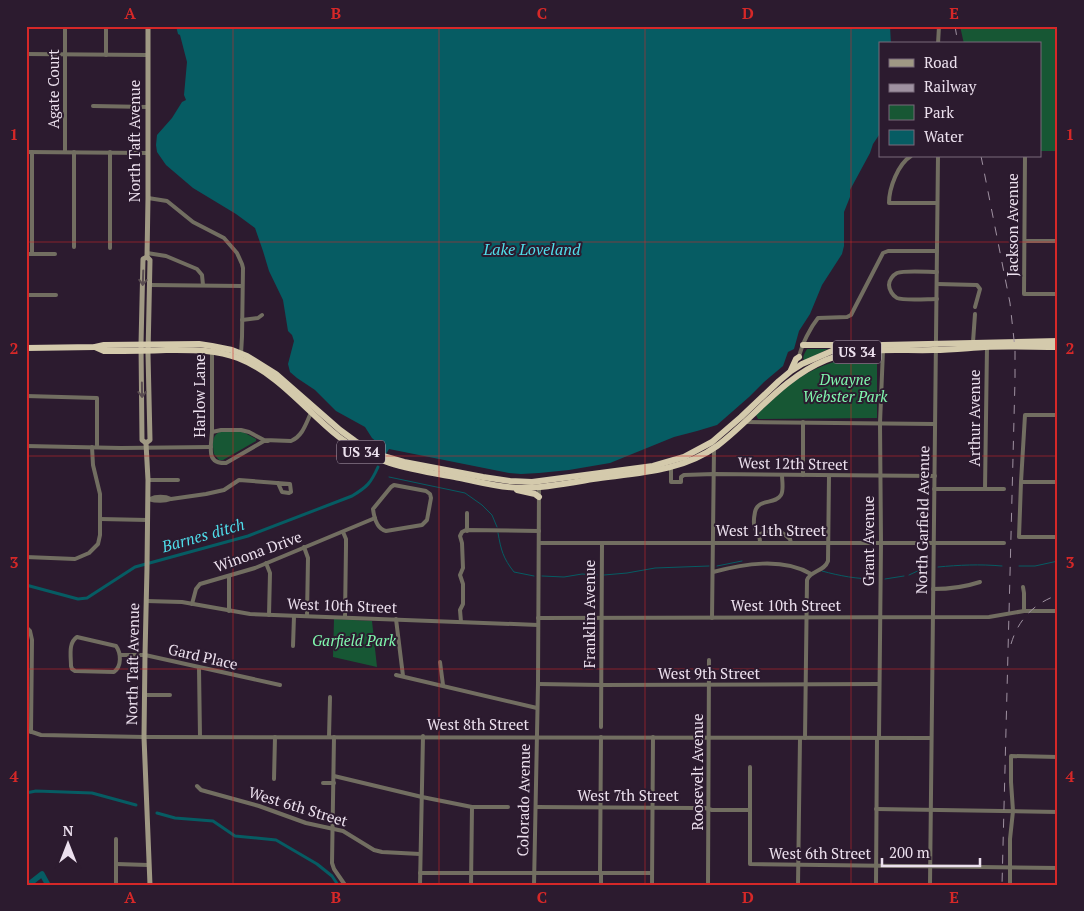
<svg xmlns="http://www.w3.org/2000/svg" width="1084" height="911" font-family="'PT Serif',serif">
	<rect width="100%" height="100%" fill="#2c1b2f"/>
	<g fill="#175734">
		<path d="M960 26H1058V151H1040V44H964Z"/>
		<path d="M807 349H828L804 361C802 356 805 353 807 349Z"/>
		<path d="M877 355V418L758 419 756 415C768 405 779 393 791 384 818 364 844 357 877 355Z"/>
		<path d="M220 432H243L256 439V441L223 460H219L214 454C213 446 211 435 220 432Z"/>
		<path d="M334 619 372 621 377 667 333 657Z"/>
	</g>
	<path fill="#065c63" d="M176 26H890L891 44H880V131L879 135 873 144 870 153 850 190V197L844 212V246L842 254 822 285 810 314 799 331 794 349 788 352 783 366 764 382 749 397 717 425 697 431 674 437 610 463 569 470 539 473 521 474 509 473 389 449 386 454 377 451 379 444 372 438 365 427 336 411 315 390 297 378 290 372 288 364 294 341 292 335 288 331 283 300 269 271 263 251 255 228 236 214 193 188 166 165 157 152 156 145 157 135 172 118 182 102 186 100 184 95 187 62 180 35 178 34Z"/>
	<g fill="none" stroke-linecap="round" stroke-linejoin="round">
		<g stroke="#065c63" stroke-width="1">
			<path d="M389 477 465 493 482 505 492 515 497 527"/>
			<path d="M498 533C501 550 503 558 514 572L534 576"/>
			<path d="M717 566 742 561"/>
			<path d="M1019 566H1035L1058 561"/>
			<path d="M938 567C959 565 980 564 1002 566"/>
			<path d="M822 571C840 576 857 579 875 579"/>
			<path d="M604 575 627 573 655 568 709 566"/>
			<path d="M909 575 922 569 927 568"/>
			<path d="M542 576 564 577 582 574 597 575"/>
			<path d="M885 579 904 576"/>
		</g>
		<g stroke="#065c63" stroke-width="3">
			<path d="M26 585 78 599 87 598 135 567 248 536 352 496C367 487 371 483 378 467"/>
			<path d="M26 793 36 791 92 793 136 805"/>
			<path d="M157 813 175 818 213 821 235 836 276 840 317 864 332 876 338 885"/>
		</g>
		<path stroke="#065c63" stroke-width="5.5" d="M28 885 42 874 48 885"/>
		<g stroke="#726e61" stroke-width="4">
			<path d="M938 44 939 26"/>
			<path d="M26 54 147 55"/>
			<path d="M106 55V26"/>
			<path d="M93 106 148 107"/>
			<path d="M26 152 148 153"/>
			<path d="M65 152V26"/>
			<path d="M74 152V247"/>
			<path d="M110 152V248"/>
			<path d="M911 156C898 164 889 188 889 203H937"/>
			<path d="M1025 156 1024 294H1058"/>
			<path d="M148 198 167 201 193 222 224 238 237 253 242 264 243 268 242 337 241 354"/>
			<path d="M1025 241H1058"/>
			<path d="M147 253 166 256 197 269 202 275 203 285"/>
			<path d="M26 254H55"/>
			<path d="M32 254V152"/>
			<path d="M937 284 977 285 980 289 975 307"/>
			<path d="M150 285 242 286"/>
			<path d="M26 295H56"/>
			<path d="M937 299C928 299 904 301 897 298 893 296 889 290 889 285 889 280 893 275 897 273 905 270 928 272 937 272"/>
			<path d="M242 320 258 318 262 315"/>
			<path d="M973 342 975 314"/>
			<path d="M212 351C212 377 212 404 212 430 212 438 209 450 212 457 215 463 221 463 226 463L264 441H268"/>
			<path d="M799 357C802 344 810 328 818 318L847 317 851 315 883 253 888 251H937"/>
			<path d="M26 396 97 398V447"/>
			<path d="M1058 415H1025L1021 482 1019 537H1058"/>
			<path d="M745 422 935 424"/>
			<path d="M803 422V475"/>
			<path d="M212 432 221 430H241L249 432 264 440 291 441C303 436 306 423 311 413"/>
			<path d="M26 446 121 448 211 447"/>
			<path d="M671 468V482H681V477L684 475 714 474 935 476"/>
			<path d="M148 480H178"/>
			<path d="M1021 482H1058"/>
			<path d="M394 485 426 491 430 494 431 498 427 520 422 525 386 531C377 529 374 517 373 509L391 487Z"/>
			<path d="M934 489H1004"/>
			<path d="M985 489 987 347"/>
			<path d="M148 499C155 501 163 502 171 499 165 496 156 496 150 499"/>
			<path d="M171 499 206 494 224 490 239 480 290 484 291 492 289 493 282 492 278 483"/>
			<path d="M467 513V531"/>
			<path d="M100 519 148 520"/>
			<path d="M343 532 346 539V546L345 617"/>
			<path d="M759 535C773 527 779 529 790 539L791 543"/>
			<path d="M539 543H1004"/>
			<path d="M760 543C760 532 757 536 755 528 753 524 754 517 755 512 758 498 775 505 781 495 784 490 782 481 782 475"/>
			<path d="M304 547 308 558 307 616"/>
			<path d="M26 557 75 559 89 553 98 544 100 535V494L93 465 92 447"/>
			<path d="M266 563 270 573 269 615"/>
			<path d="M713 572C743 564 782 557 811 574"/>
			<path d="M1023 587 1024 593V611"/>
			<path d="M933 589C950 589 965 587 980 582"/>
			<path d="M146 601 182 602 250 614 538 625"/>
			<path d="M192 604 196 589 200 584 255 568 375 518"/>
			<path d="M229 611V576"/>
			<path d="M538 618 989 617 1024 611H1058"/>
			<path d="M712 618 714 448"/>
			<path d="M396 619 403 676"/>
			<path d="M461 622 460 610 463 604V584L460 575 463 568 462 543 460 536 462 532 466 530 539 531"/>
			<path d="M26 627 30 631 32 640 31 732"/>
			<path d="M77 637 116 646C121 653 122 666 114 672L75 671 72 669 71 666C71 656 68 643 77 637Z"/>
			<path d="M293 646 294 616"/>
			<path d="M120 655H145L280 685"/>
			<path d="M440 662 443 685"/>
			<path d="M199 668 200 737"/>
			<path d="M396 675 537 708"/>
			<path d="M538 684 601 685 879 684"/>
			<path d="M144 695H170"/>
			<path d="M601 727 602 543"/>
			<path d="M26 730 41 735 144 737 931 738"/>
			<path d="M329 737 330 697"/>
			<path d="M334 737 332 863 334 869 345 885"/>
			<path d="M805 738 807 580C811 570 824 572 828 561L829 476"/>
			<path d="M879 738 881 543 880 423 883 350"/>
			<path d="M750 767V864L1058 868"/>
			<path d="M334 776 422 797 472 807H508"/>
			<path d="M274 779 275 737"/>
			<path d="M323 783H334"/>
			<path d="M197 786 201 790 259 806 306 823 343 831 374 850 382 852 420 854"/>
			<path d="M536 807 693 808H705L712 810H749"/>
			<path d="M876 809 1058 812"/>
			<path d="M116 864 148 865"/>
			<path d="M420 873H652"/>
			<path d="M600 873 601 737"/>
			<path d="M601 873V885"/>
			<path d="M116 885V839"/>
			<path d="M420 885 423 736"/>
			<path d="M471 885 472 807"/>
			<path d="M534 885 538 684 539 487"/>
			<path d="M652 885 653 737"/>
			<path d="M708 885 709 660"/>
			<path d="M798 885 800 738"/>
			<path d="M876 885 877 738"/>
			<path d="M930 885 938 156"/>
			<path d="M1010 885V839L1013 811 1011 782V756L1058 757"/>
		</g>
		<g stroke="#a09984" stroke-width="5">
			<path d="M148 26V198L147 257 150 260 148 354 150 440 146 443 148 480 147 568 145 655 144 737 150 885"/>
			<path d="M146 443 142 440 141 344 143 259 147 257"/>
		</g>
		<g stroke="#d4caac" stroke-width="6">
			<path d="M803 345H846"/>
			<path d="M95 347 104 351C124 351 145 351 166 350 190 350 215 349 238 358 279 374 306 411 339 437 374 465 418 470 460 478 480 482 501 488 522 488 545 488 570 483 593 479 636 473 681 472 717 446 754 418 782 378 826 360 859 346 898 351 934 350 951 350 968 348 985 347 1009 346 1034 347 1058 347"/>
			<path d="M26 348 95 347 104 345 199 344 212 346 232 350 247 356 276 374 340 430 355 441 376 454 404 462 483 477 510 481 532 482 653 466 684 457 712 442 741 417 779 381 791 371 802 364 832 351 857 347 883 345 1058 341"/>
			<path d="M791 370 796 359 799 357"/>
			<path d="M517 490 535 494 539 497"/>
		</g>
		<g stroke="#9f91a1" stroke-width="1" stroke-dasharray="9 9" stroke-linecap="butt">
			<path d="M955 26 958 44"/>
			<path d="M981 156 1010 303 1015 349V380L1002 885"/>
			<path d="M1011 644C1018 620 1034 603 1058 595"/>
		</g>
	</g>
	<defs><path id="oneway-shaft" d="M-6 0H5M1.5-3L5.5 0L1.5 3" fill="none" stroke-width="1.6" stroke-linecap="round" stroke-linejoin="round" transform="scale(1.25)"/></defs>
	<g stroke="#5a4d51">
		<use href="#oneway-shaft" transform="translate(143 278) rotate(92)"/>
		<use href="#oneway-shaft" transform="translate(142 390) rotate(89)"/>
	</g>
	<path fill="none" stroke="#d62828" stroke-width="1" stroke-opacity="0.55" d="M233 26V885M439 26V885M645 26V885M851 26V885M26 242H1058M26 456H1058M26 669H1058"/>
	<g text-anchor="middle" stroke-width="4" stroke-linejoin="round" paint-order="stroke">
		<g fill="#2c1b2f" stroke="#b2a5b5" stroke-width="1">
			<rect x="833" y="340.5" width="48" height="23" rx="4"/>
			<rect x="337" y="440.5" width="48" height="23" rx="4"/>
		</g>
		<g font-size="14" font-weight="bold" fill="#ece0ee">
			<text x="857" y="357">US 34</text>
			<text x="361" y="457">US 34</text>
		</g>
		<g font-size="15" fill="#ece0ee" stroke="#2c1b2f">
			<text transform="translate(54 89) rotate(-90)" y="5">Agate Court</text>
			<text transform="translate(135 141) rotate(-90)" y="5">North Taft Avenue</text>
			<text transform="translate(1013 225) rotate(-90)" y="5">Jackson Avenue</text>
			<text transform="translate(200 396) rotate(-90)" y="5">Harlow Lane</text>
			<text transform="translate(975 418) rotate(-90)" y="5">Arthur Avenue</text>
			<text transform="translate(793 464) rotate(1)" y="5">West 12th Street</text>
			<text transform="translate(923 520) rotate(-89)" y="5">North Garfield Avenue</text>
			<text x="771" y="536">West 11th Street</text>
			<text transform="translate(869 541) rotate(-90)" y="5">Grant Avenue</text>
			<text transform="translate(258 552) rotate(-20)" y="5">Winona Drive</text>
			<text transform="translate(342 606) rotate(2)" y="5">West 10th Street</text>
			<text x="786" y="611">West 10th Street</text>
			<text transform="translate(590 614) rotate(-90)" y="5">Franklin Avenue</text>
			<text transform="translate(203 657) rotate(13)" y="5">Gard Place</text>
			<text transform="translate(133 664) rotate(-89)" y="5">North Taft Avenue</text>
			<text x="709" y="679">West 9th Street</text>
			<text x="478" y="730">West 8th Street</text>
			<text transform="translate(698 772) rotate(-90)" y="5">Roosevelt Avenue</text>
			<text x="628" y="801">West 7th Street</text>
			<text transform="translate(524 800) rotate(-89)" y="5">Colorado Avenue</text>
			<text transform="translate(298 807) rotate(17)" y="5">West 6th Street</text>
			<text x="820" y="859">West 6th Street</text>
		</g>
		<g font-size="15" font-style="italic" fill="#80f8ae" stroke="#2c1b2f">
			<text x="845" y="385">Dwayne<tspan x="845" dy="17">Webster Park</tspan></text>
			<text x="354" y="646">Garfield Park</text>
		</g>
		<g font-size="16" font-style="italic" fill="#4fddea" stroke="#2c1b2f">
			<text x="532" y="255">Lake Loveland</text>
			<text transform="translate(203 535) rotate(-16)" y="6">Barnes ditch</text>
		</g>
	</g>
	<rect width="1084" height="911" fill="none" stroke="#2c1b2f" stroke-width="55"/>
	<rect x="879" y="42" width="162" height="115" fill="#2c1b2f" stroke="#796a7b"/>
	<rect x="889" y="59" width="25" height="8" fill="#a09984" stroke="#796a7b"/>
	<text x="924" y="68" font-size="15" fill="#ece0ee">Road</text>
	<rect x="889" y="84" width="25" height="8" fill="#9f91a1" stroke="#796a7b"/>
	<text x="924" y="92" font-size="15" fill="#ece0ee">Railway</text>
	<rect x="889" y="105" width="25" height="15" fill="#175734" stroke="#796a7b"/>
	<text x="924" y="118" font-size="15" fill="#ece0ee">Park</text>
	<rect x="889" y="130" width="25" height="15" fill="#065c63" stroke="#796a7b"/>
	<text x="924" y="142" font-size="15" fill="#ece0ee">Water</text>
	<g transform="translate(68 844)" stroke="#2c1b2f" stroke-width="4" paint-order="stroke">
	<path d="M0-4L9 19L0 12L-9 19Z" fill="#ece0ee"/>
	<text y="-8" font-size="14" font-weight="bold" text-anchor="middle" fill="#ece0ee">N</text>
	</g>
	<path d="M882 858v8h98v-8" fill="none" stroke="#ece0ee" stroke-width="2.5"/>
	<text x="889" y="858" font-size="15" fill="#ece0ee" stroke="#2c1b2f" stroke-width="4" paint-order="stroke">200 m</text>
	<rect x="28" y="28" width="1028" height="856" fill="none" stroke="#d62828" stroke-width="2"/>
	<g font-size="16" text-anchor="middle" font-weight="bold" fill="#d62828">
		<text x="130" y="19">A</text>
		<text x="336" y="19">B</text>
		<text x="542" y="19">C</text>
		<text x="748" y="19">D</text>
		<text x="954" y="19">E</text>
		<text x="14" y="140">1</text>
		<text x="1070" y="140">1</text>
		<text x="14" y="354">2</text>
		<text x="1070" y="354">2</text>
		<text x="14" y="568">3</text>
		<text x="1070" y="568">3</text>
		<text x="14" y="782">4</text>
		<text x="1070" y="782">4</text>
		<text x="130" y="903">A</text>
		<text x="336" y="903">B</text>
		<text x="542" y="903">C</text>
		<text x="748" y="903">D</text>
		<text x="954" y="903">E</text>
	</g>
</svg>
